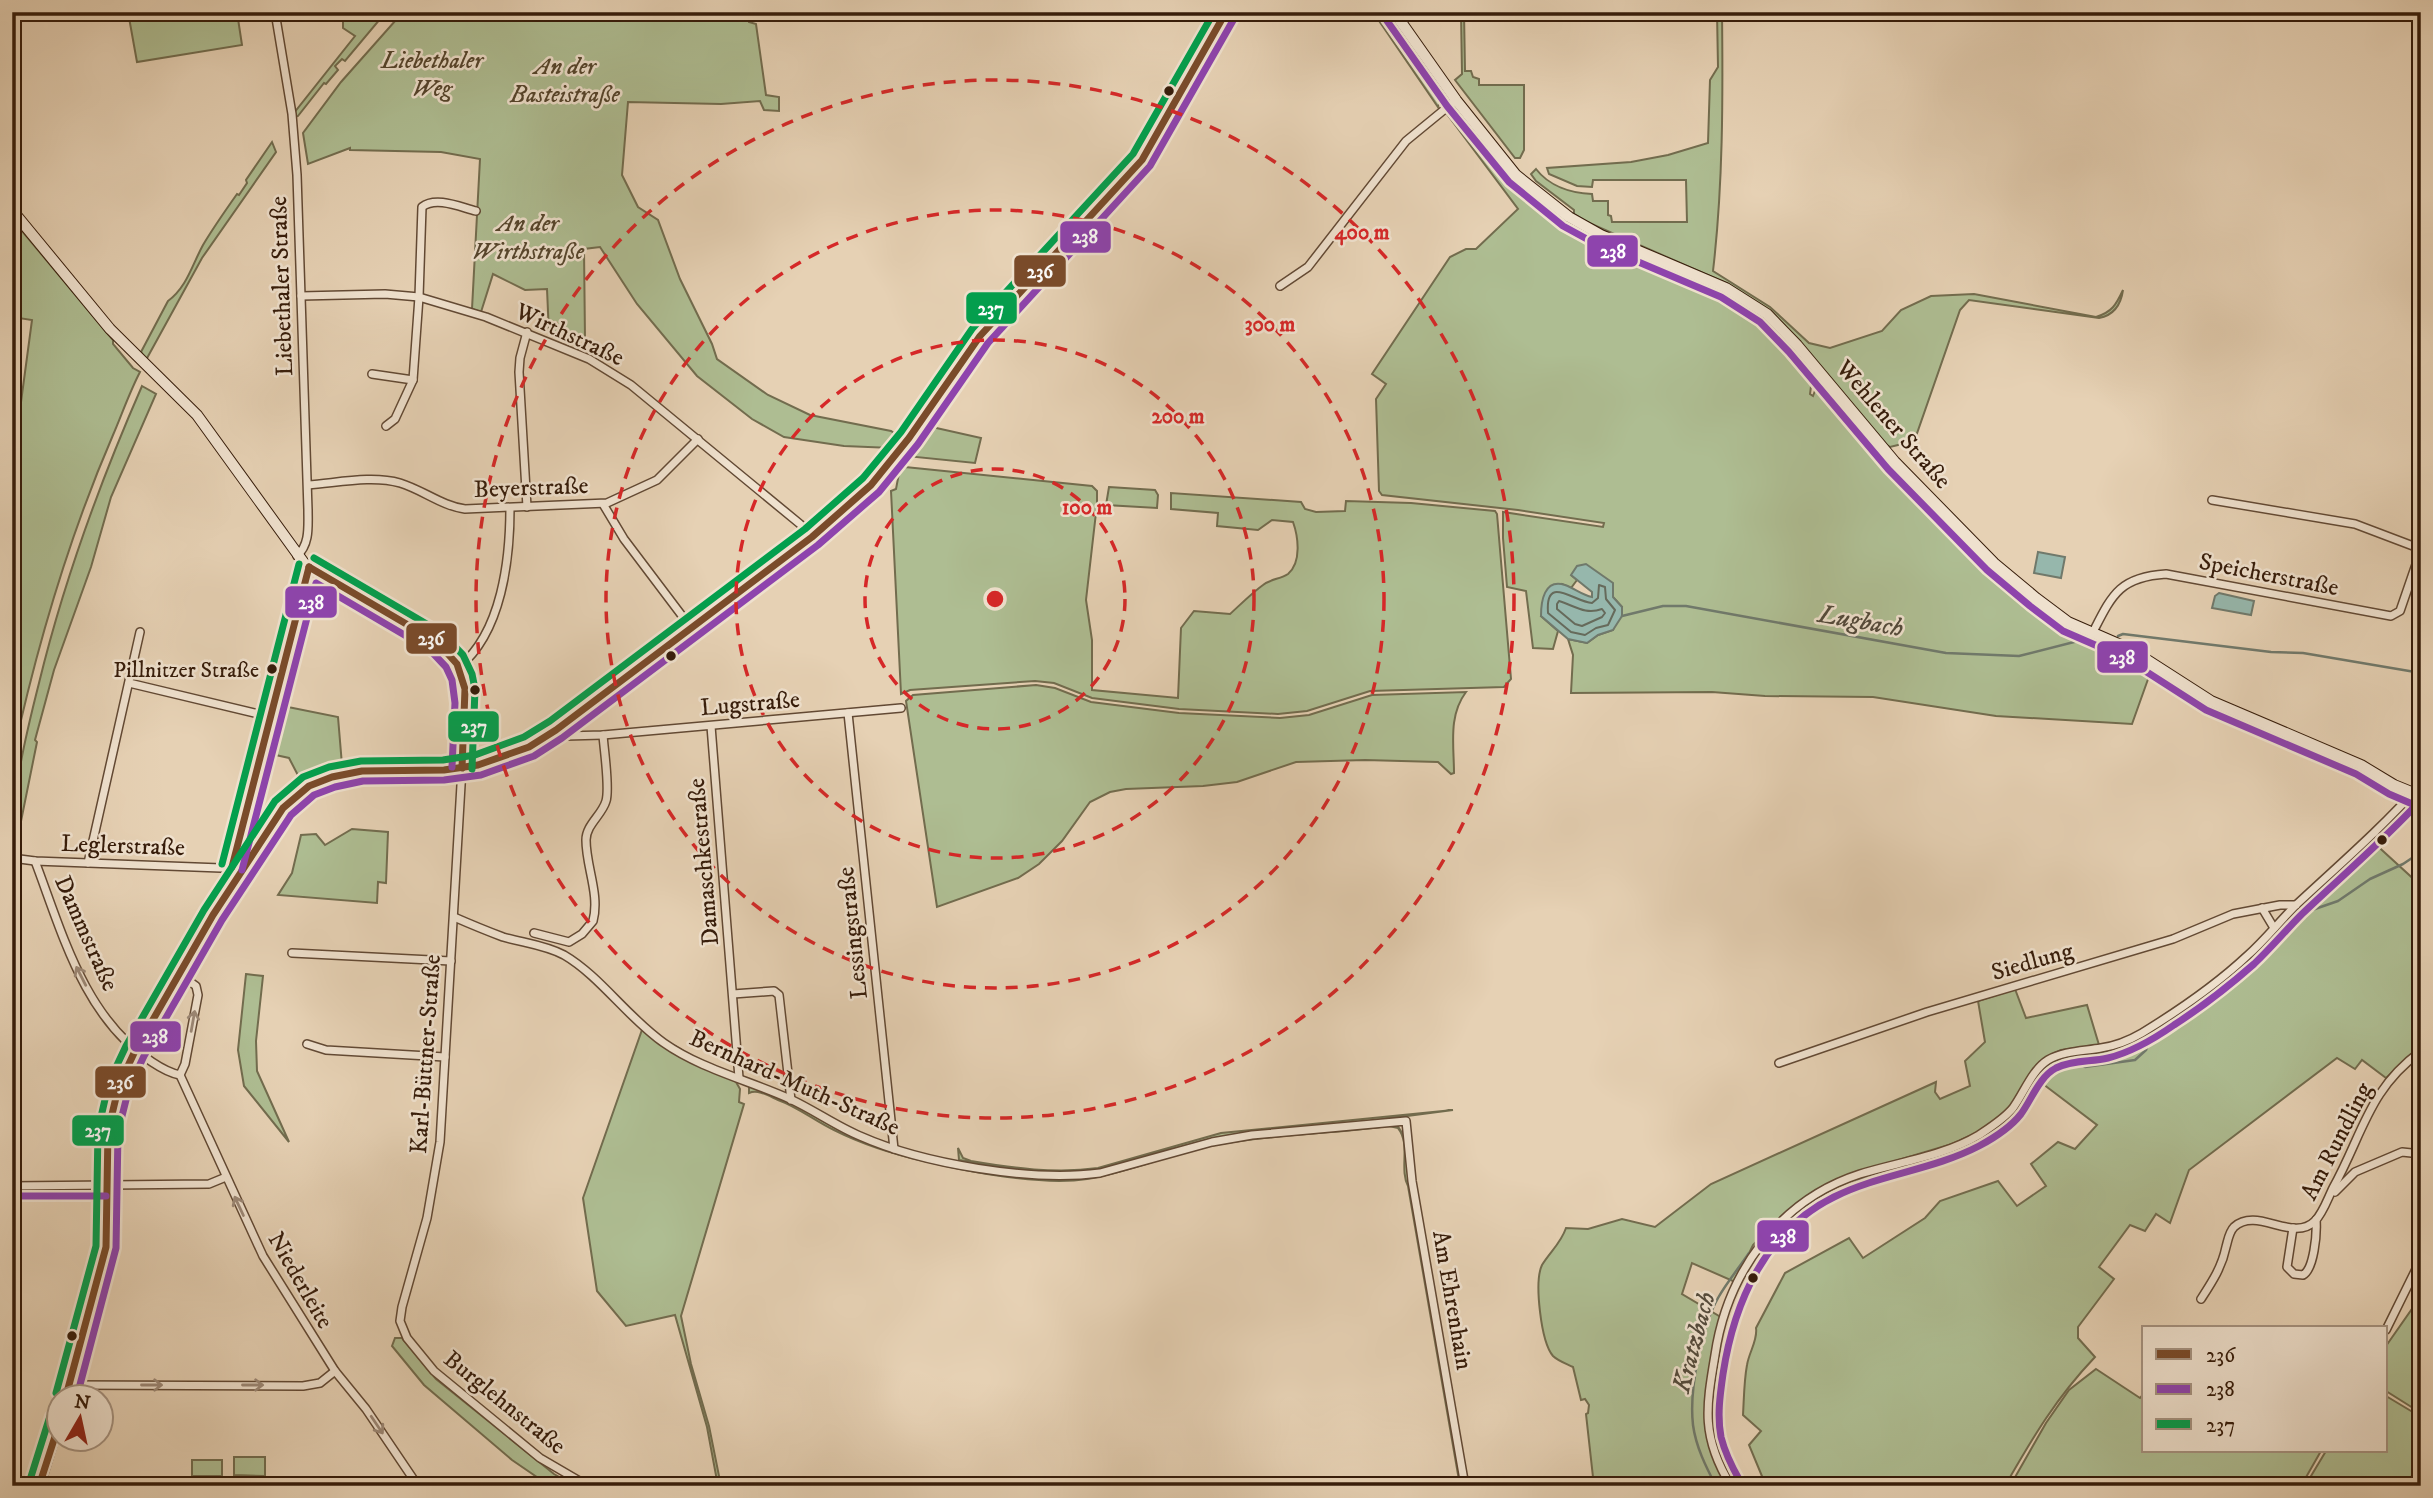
<svg xmlns="http://www.w3.org/2000/svg" width="2433" height="1498" font-family="'IM FELL DW Pica',serif">
	<rect width="100%" height="100%" fill="#e6d1b4"/>
	<filter id="stains"><feTurbulence type="fractalNoise" baseFrequency=".00286" numOctaves="4"/><feColorMatrix values="0 0 0 0 .2 0 0 0 0 .09 0 0 0 0 .02 0 0 0 .5 -.17"/></filter>
	<radialGradient id="worn" r=".72"><stop offset=".6" stop-color="#630" stop-opacity="0"/><stop offset="1" stop-color="#630" stop-opacity=".3"/></radialGradient>
	<g fill="#aebd92" stroke="#726c4e" stroke-width="2">
		<path d="M128 12H237L242 45 137 62Z"/>
		<path d="M343 12H386L345 61 342 59 335 66 338 70 326 84 324 83 298 116 295 117 294 113 355 36 343 28Z"/>
		<path d="M403 12H749V22L756 24 766 95 779 97V111L764 110 760 101 721 104 628 102 622 175 638 207 658 220 680 279 712 344 717 359 768 395 810 415 891 431 901 438 892 448 844 446 784 437 752 419 697 376 637 304 600 247 584 249 585 339 549 334 547 289 525 290 493 274 481 312 472 309 480 159 441 152 350 150V148L308 164 303 133 341 82Z"/>
		<path d="M1373 12H1385L1443 93 1438 107Z"/>
		<path d="M1461 12H1464L1465 71H1471L1473 77 1479 79V85H1524V150L1520 158H1515L1455 80 1462 74Z"/>
		<path d="M1717 12H1722C1723 98 1723 186 1713 271L1770 307 1809 343 1830 348 1882 331 1901 310 1931 296 1974 294 2096 317C2112 312 2116 305 2123 290 2121 304 2115 315 2099 318L1969 300 1960 310 1915 439 1911 437 1902 444 1890 447 1884 443 1767 309 1726 283 1587 222 1574 214V210L1536 181 1531 174 1536 169C1549 186 1571 193 1592 194L1593 201H1608V215L1611 216 1612 222H1687L1686 180H1593L1592 187 1577 186 1549 174 1547 168 1631 162 1668 155 1708 143 1710 80 1718 67Z"/>
		<path d="M1447 114H1458L1499 168 1531 197 1577 227 1723 290 1763 317 1780 332 1813 371 1810 394 1813 396 1818 383 1822 381 1890 464 2001 575 1997 577 1999 580 2006 581 2065 626 2128 653 2152 668 2132 724 1996 716 1873 697 1765 696 1712 692 1571 693 1573 655 1568 639 1587 643 1598 635 1613 630 1622 607 1613 597 1571 575 1577 580 1571 588 1562 584 1541 616 1558 631 1553 649 1533 648 1526 591 1507 587 1503 538V512L1603 527 1604 523 1518 510 1382 495 1379 491 1376 399 1386 384 1372 374 1450 257 1466 249H1476L1518 209Z"/>
		<path d="M272 142 276 152 202 258 146 360 141 352 168 301C187 287 192 265 203 245 213 228 225 211 237 194L239 195 247 183 246 180Z"/>
		<path d="M12 219 113 340V344L133 368 140 372C130 391 122 414 113 435 68 539 36 649 12 760V469L32 320 12 317Z"/>
		<path d="M142 386 156 394 111 497 91 567 54 670 35 740 37 742 15 851 12 850C12 793 25 738 39 683 64 580 100 482 142 386Z"/>
		<path d="M923 425 981 438 975 463 906 456Z"/>
		<path d="M905 467 1092 486 1097 491V504L1086 600 1092 640V690L1178 698 1181 628 1194 611 1230 614C1241 604 1252 593 1263 585 1270 579 1281 579 1288 574 1302 562 1298 536 1293 522L1272 520 1258 530 1217 526 1218 513 1171 509V493L1301 502 1305 509 1316 512 1345 511 1346 501 1411 503 1495 511 1497 514 1511 679 1504 687 1370 691 1307 711 1278 714 1179 709 1092 698 1054 683 1035 681 910 690 901 694 891 491 896 489 900 468Z"/>
		<path d="M1109 487 1155 490 1158 495 1157 508 1106 505Z"/>
		<path d="M1036 685 1055 688 1091 702 1179 713 1280 718 1309 715 1372 695 1466 692C1448 716 1454 745 1454 773L1451 774 1438 762 1365 760 1296 762 1237 782 1203 786 1126 789 1110 792 1090 802 1062 841 1039 864 1018 878 937 907 906 701 913 695Z"/>
		<path d="M283 706 338 717 342 765 317 772 301 781 289 758 271 754Z"/>
		<path d="M352 829 388 832 386 883 378 882 377 903 278 895 292 873 301 835 316 834 325 845Z"/>
		<path d="M2372 841 2418 883 2421 882V1046L2386 1078 2362 1060 2355 1069 2337 1058 2189 1170 2170 1223 2156 1214 2145 1231 2130 1225 2099 1267 2114 1279 2078 1327V1338L2095 1357C2056 1398 2033 1437 2005 1486H1757L1764 1481 1749 1445 1761 1431 1743 1415C1744 1398 1744 1381 1747 1365 1749 1352 1758 1340 1756 1328L1785 1273 1849 1238 1863 1258 1925 1218 1940 1201 1998 1181 2017 1206 2046 1186 2031 1164 2058 1142 2075 1149 2097 1125 2035 1078C2040 1073 2044 1066 2051 1062 2066 1053 2103 1052 2122 1045L2247 960Z"/>
		<path d="M246 974 263 976 256 1041 257 1071 289 1142 244 1086 238 1050Z"/>
		<path d="M2015 989 2026 1018 2087 1005 2099 1045 2061 1050 2046 1057 2010 1108 2001 1117 1974 1134 1952 1144 1855 1173 1810 1196 1776 1221 1753 1245 1735 1282 1692 1263 1682 1294 1724 1319 1707 1421 1731 1486H1594L1586 1414 1588 1413 1589 1405 1585 1399 1581 1400 1573 1367C1567 1364 1558 1361 1553 1356 1541 1342 1534 1282 1542 1265 1550 1252 1561 1243 1566 1228L1588 1229 1622 1219 1655 1227 1711 1184 1936 1082 1935 1092 1940 1099 1970 1086 1965 1061 1985 1042 1978 1001Z"/>
		<path d="M643 1027 736 1082 740 1089 739 1102 744 1104 681 1316 691 1364 709 1426 721 1486H718L707 1427 675 1315 626 1326 597 1291 583 1198Z"/>
		<path d="M749 1086 789 1102 834 1127 863 1141 924 1160 1070 1178 1212 1144 1253 1137 1388 1124 1397 1125 1404 1136 1462 1486H1460L1408 1186C1399 1169 1411 1144 1398 1128L1389 1126C1332 1134 1273 1134 1215 1145 1172 1153 1131 1172 1087 1179 1042 1186 969 1172 924 1161 893 1154 862 1144 834 1130 815 1121 798 1107 778 1100 769 1096 758 1089 749 1093Z"/>
		<path d="M1453 1110 1346 1124 1250 1132 1211 1139 1081 1173 1000 1167 959 1160 958 1148 963 1158 971 1161C1012 1168 1056 1174 1098 1168L1221 1133Z"/>
		<path d="M2421 1296V1413L2386 1391V1346Z"/>
		<path d="M395 1338H402L436 1379 554 1474 575 1486H550L512 1460 424 1385 392 1346Z"/>
		<path d="M2096 1369 2140 1398 2144 1393V1451H2321L2301 1486H2010L2046 1423 2069 1390Z"/>
		<path d="M2386 1396 2421 1417V1460L2406 1486H2305L2326 1451H2386Z"/>
		<path d="M234 1457H265V1476L234 1475Z"/>
		<rect x="192" y="1460" width="30" height="16"/>
		<path d="M144 1477 264 1478V1483L144 1484Z"/>
	</g>
	<g fill="#96b7ac" stroke="#70796b" stroke-width="2">
		<path d="M2038 552 2065 557 2061 578 2034 573Z"/>
		<path d="M1586 564 1613 583V597L1622 607V616L1613 630 1598 635 1587 643 1568 639 1541 616C1541 602 1544 578 1565 585 1574 588 1582 595 1592 597V592L1571 575 1577 566Z"/>
		<path d="M2219 593 2254 601 2251 615 2212 608 2215 596Z"/>
	</g>
	<g fill="none" stroke-linecap="round" stroke-linejoin="round">
		<g stroke="#666a5b" stroke-width="2">
			<path d="M1599 585 1605 587 1606 599 1615 610 1608 625 1596 628 1585 635 1571 632 1548 613C1545 573 1574 602 1592 603L1598 598Z"/>
			<path d="M1559 601C1575 606 1585 615 1602 609L1605 613 1602 617 1582 626 1575 624 1557 609V604Z"/>
		</g>
		<g stroke="#70796b" stroke-width="2.5">
			<path d="M1622 616 1663 606H1686L1946 653 2019 656 2078 641 2094 642"/>
			<path d="M2118 636 2123 634 2271 652 2303 653 2421 673"/>
			<path d="M1773 1240 1809 1207 1860 1180 1941 1159 1994 1135 2005 1134 2026 1109 2028 1097 2045 1072 2060 1063 2074 1061 2085 1067 2135 1060 2146 1050 2151 1037 2192 1006 2202 1005 2267 946 2312 910 2338 901 2370 879 2403 864 2421 852"/>
			<path d="M1716 1486C1706 1467 1696 1447 1693 1425 1689 1390 1701 1328 1718 1298 1727 1282 1739 1268 1749 1253"/>
		</g>
		<g stroke="#624934" stroke-width="10">
			<g id="street">
				<path d="M275 12 292 114 297 175 308 510C308 527 310 544 297 556"/>
				<path d="M1280 286 1308 267 1406 141 1456 100"/>
				<path d="M301 296 385 294 419 297 486 317 589 359 631 385 800 524 812 537"/>
				<path d="M372 374 413 380"/>
				<path d="M386 426 395 419 413 380 419 297 422 207C436 196 460 207 476 211"/>
				<path d="M308 485C337 483 372 475 400 483 423 490 442 506 465 509L607 503 657 480 698 439"/>
				<path d="M2212 500 2355 524 2421 549"/>
				<path d="M603 504 624 539 692 629"/>
				<path d="M527 507 519 372 520 358 527 332"/>
				<path d="M2092 634C2112 595 2119 577 2166 574L2391 616 2400 611 2421 550"/>
				<path d="M459 667C502 632 510 559 510 508"/>
				<path d="M129 683 271 717"/>
				<path d="M848 713 894 1149"/>
				<path d="M711 726 739 1078"/>
				<path d="M556 730 566 736 603 735 901 708"/>
				<path d="M462 768 440 1142 427 1218 402 1307 400 1321 407 1338 434 1371 540 1458 588 1486"/>
				<path d="M12 858 35 861 221 868 232 863 309 567"/>
				<path d="M35 861C62 932 84 1018 152 1062 161 1068 169 1073 180 1075"/>
				<path d="M88 863 140 632"/>
				<path d="M2262 908 2274 928"/>
				<path d="M454 917C470 924 487 931 503 937 524 943 545 945 564 955 600 976 628 1018 664 1043 701 1069 748 1080 790 1099 814 1110 836 1126 860 1136 923 1164 1032 1182 1100 1173L1212 1142 1252 1135 1406 1121 1412 1181 1465 1486"/>
				<path d="M534 933 569 942 582 934 593 921C600 894 586 867 586 840 586 825 602 815 606 801 610 788 604 750 603 735"/>
				<path d="M292 953 451 961"/>
				<path d="M179 974 196 986 198 995 185 1064 180 1075 263 1256 335 1371 366 1409 418 1486"/>
				<path d="M733 994 774 991 779 995 791 1100"/>
				<path d="M307 1044 326 1050 445 1057"/>
				<path d="M1779 1063 1927 1012 2173 939 2233 914 2280 905H2296"/>
				<path d="M12 1186 209 1184 226 1177"/>
				<path d="M2335 1192 2355 1172 2402 1152 2421 1154"/>
				<path d="M2293 1228 2287 1267 2294 1274 2303 1275C2314 1269 2317 1234 2316 1220"/>
				<path d="M2201 1299C2212 1282 2222 1267 2226 1247 2228 1240 2229 1232 2234 1227 2257 1206 2293 1243 2315 1221 2323 1213 2328 1198 2333 1188 2363 1134 2368 1090 2421 1051"/>
				<path d="M2386 1330 2421 1259"/>
				<path d="M70 1385 303 1386 320 1383 335 1371"/>
				<path d="M1731 1486C1701 1437 1706 1408 1715 1355 1727 1273 1779 1200 1860 1174 1899 1162 1944 1156 1979 1135 1991 1127 2004 1119 2013 1108 2024 1093 2032 1070 2048 1060 2063 1051 2084 1051 2101 1048 2115 1046 2130 1040 2142 1033 2178 1011 2216 985 2247 956 2265 940 2279 922 2296 905 2339 865 2382 828 2421 784"/>
			</g>
		</g>
		<g stroke="#361c0a" stroke-width="12">
			<g id="secondary">
				<path d="M1394 12 1456 100 1516 175 1569 217 1601 235 1726 288 1767 314 1797 345 1895 462 1994 563 2036 598 2068 622 2130 649 2211 701 2361 765 2394 785 2421 796"/>
				<path d="M12 210 110 329 197 415 304 563 437 642C444 650 454 658 459 668 471 690 463 742 462 768"/>
				<path d="M66 1396 106 1247 108 1131 119 1085 135 1051 213 915 283 808 309 786 332 777 362 771 444 770 478 765 529 747 556 730 812 537 871 485 909 438 980 336 1142 160 1226 12"/>
				<path d="M39 1486 60 1419"/>
			</g>
		</g>
		<use href="#street" stroke="#efe1ce" stroke-width="7"/>
		<use href="#secondary" stroke="#efe1ce" stroke-width="10"/>
		<g stroke="#efe1ce" stroke-width="12">
			<g id="bus-1">
				<path d="M309 567 437 642 457 664 465 689 462 768"/>
				<path d="M232 867 309 567"/>
				<path d="M66 1396 106 1247 108 1131 119 1085 135 1051 213 915 283 808 309 786 332 777 362 771 444 770 478 765 529 747 556 730 812 537 871 485 909 438 980 336 1142 160 1226 12"/>
				<path d="M39 1486 60 1421"/>
			</g>
		</g>
		<g stroke="#efe1ce" stroke-width="12">
			<g id="bus-2">
				<path d="M1385 18 1447 106 1509 182 1563 226 1596 244 1721 297 1760 322 1789 352 1888 469 1987 570 2030 606 2063 631 2125 658 2206 710 2356 774 2389 794 2417 806"/>
				<path d="M242 870 316 583 430 650 446 667 452 680 455 703 452 767"/>
				<path d="M12 1196H106"/>
				<path d="M77 1396 116 1248 118 1132 129 1088 144 1056 222 920 291 815 314 795 335 787 363 781 444 780 481 775 534 756 562 738 818 545 879 492 918 444 988 343 1150 166 1235 17"/>
				<path d="M1740 1481C1732 1467 1725 1453 1721 1437 1717 1416 1720 1395 1723 1374 1734 1302 1765 1231 1834 1197 1880 1174 1933 1170 1979 1146 1994 1138 2010 1128 2021 1114 2032 1099 2039 1077 2056 1068 2072 1060 2091 1062 2108 1058 2132 1052 2154 1039 2174 1025 2202 1007 2229 986 2254 964 2271 948 2286 930 2302 914 2342 876 2383 841 2421 800"/>
			</g>
		</g>
		<g stroke="#efe1ce" stroke-width="12">
			<g id="bus-3">
				<path d="M314 558 442 633 463 655 472 674 475 689 472 769"/>
				<path d="M222 864 299 564"/>
				<path d="M56 1393 96 1246 98 1130 109 1082 126 1046 204 910 275 801 303 777 329 767 361 761 443 760 475 755 524 737 550 721 805 529 863 478 901 432 972 329 1133 154 1214 12"/>
				<path d="M29 1483 50 1416"/>
			</g>
		</g>
		<use href="#bus-1" stroke="#7a4b2a" stroke-width="7"/>
		<use href="#bus-2" stroke="#8e44ad" stroke-width="7"/>
		<use href="#bus-3" stroke="#039f4d" stroke-width="7"/>
	</g>
	<defs><path id="oneway-shaft" d="M-6 0H5M1.5-3L5.5 0L1.5 3" fill="none" stroke-width="1.6" stroke-linecap="round" stroke-linejoin="round" transform="scale(1.75)"/></defs>
	<g stroke="#9c8876">
		<use href="#oneway-shaft" transform="translate(81 976) rotate(-117)"/>
		<use href="#oneway-shaft" transform="translate(193 1021) rotate(-80)"/>
		<use href="#oneway-shaft" transform="translate(239 1206) rotate(-115)"/>
		<use href="#oneway-shaft" transform="translate(152 1385)"/>
		<use href="#oneway-shaft" transform="translate(253 1385)"/>
		<use href="#oneway-shaft" transform="translate(377 1425) rotate(56)"/>
	</g>
	<g fill="none" stroke="#d62828" stroke-width="3.5" stroke-dasharray="12 9">
		<circle cx="995" cy="599" r="130"/>
		<circle cx="995" cy="599" r="259"/>
		<circle cx="995" cy="599" r="389"/>
		<circle cx="995" cy="599" r="519"/>
	</g>
	<g fill="#361c0a" stroke="#efe1ce" stroke-width="2.5">
		<circle cx="1169" cy="91" r="6"/>
		<circle cx="671" cy="656" r="6"/>
		<circle cx="272" cy="669" r="6"/>
		<circle cx="475" cy="690" r="6"/>
		<circle cx="2382" cy="840" r="6"/>
		<circle cx="1753" cy="1278" r="6"/>
		<circle cx="72" cy="1336" r="6"/>
	</g>
	<g text-anchor="middle" stroke-width="5" stroke-linejoin="round" paint-order="stroke">
		<g font-size="22" fill="#361c0a" stroke="#efe1ce" text-anchor="end">
			<text x="259" y="677">Pillnitzer Straße</text>
		</g>
		<g font-size="24" font-style="italic" fill="#54442c" stroke="#efe1ce">
			<text x="432" y="68">Liebethaler<tspan x="432" dy="28">Weg</tspan></text>
			<text x="565" y="74">An der<tspan x="565" dy="28">Basteistraße</tspan></text>
			<text x="528" y="231">An der<tspan x="528" dy="28">Wirthstraße</tspan></text>
		</g>
		<g font-size="24" fill="#361c0a" stroke="#efe1ce">
			<text transform="translate(281 286) rotate(-92)" y="8">Liebethaler Straße</text>
			<text transform="translate(570 334) rotate(25)" y="8">Wirthstraße</text>
			<text transform="translate(1894 424) rotate(49)" y="8">Wehlener Straße</text>
			<text transform="translate(531 487) rotate(-2)" y="8">Beyerstraße</text>
			<text transform="translate(2269 574) rotate(11)" y="8">Speicherstraße</text>
			<text transform="translate(750 703) rotate(-5)" y="8">Lugstraße</text>
			<text transform="translate(123 845) rotate(2)" y="8">Leglerstraße</text>
			<text transform="translate(703 862) rotate(-95)" y="8">Damaschkestraße</text>
			<text transform="translate(87 933) rotate(66)" y="8">Dammstraße</text>
			<text transform="translate(852 933) rotate(-96)" y="8">Lessingstraße</text>
			<text transform="translate(2032 961) rotate(-16)" y="8">Siedlung</text>
			<text transform="translate(425 1054) rotate(-86)" y="8">Karl-Büttner-Straße</text>
			<text transform="translate(795 1082) rotate(24)" y="8">Bernhard-Muth-Straße</text>
			<text transform="translate(2336 1141) rotate(-63)" y="8">Am Rundling</text>
			<text transform="translate(301 1280) rotate(60)" y="8">Niederleite</text>
			<text transform="translate(1453 1300) rotate(80)" y="8">Am Ehrenhain</text>
			<text transform="translate(505 1402) rotate(39)" y="8">Burglehnstraße</text>
		</g>
		<g font-size="26" font-style="italic" fill="#534a3b" stroke="#efe1ce">
			<text transform="translate(1861 620) rotate(10)" y="9">Lugbach</text>
			<text transform="translate(1693 1342) rotate(-75)" y="9">Kratzbach</text>
		</g>
	</g>
	<circle cx="995" cy="599" r="10" fill="#d62828" stroke="#efe1ce" stroke-width="3.5"/>
	<g font-size="21" text-anchor="middle" font-weight="bold" fill="#d62828" stroke="#efe1ce" stroke-width="5" stroke-linejoin="round" paint-order="stroke">
		<text x="1362" y="239">400 m</text>
		<text x="1270" y="331">300 m</text>
		<text x="1178" y="423">200 m</text>
		<text x="1087" y="514">100 m</text>
	</g>
	<g stroke="#efe1ce" stroke-width="2.5">
		<rect x="1059" y="220" width="53" height="34" rx="7" fill="#8e44ad"/>
		<rect x="1586" y="234" width="53" height="34" rx="7" fill="#8e44ad"/>
		<rect x="1013" y="254" width="54" height="34" rx="7" fill="#7a4b2a"/>
		<rect x="965" y="291" width="53" height="34" rx="7" fill="#039f4d"/>
		<rect x="284" y="585" width="54" height="34" rx="7" fill="#8e44ad"/>
		<rect x="405" y="622" width="53" height="33" rx="7" fill="#7a4b2a"/>
		<rect x="2096" y="640" width="53" height="34" rx="7" fill="#8e44ad"/>
		<rect x="447" y="710" width="53" height="33" rx="7" fill="#039f4d"/>
		<rect x="129" y="1020" width="53" height="33" rx="7" fill="#8e44ad"/>
		<rect x="94" y="1065" width="53" height="34" rx="7" fill="#7a4b2a"/>
		<rect x="71" y="1114" width="54" height="33" rx="7" fill="#039f4d"/>
		<rect x="1756" y="1219" width="54" height="34" rx="7" fill="#8e44ad"/>
	</g>
	<g font-size="19" text-anchor="middle" font-weight="bold" fill="#fff">
		<text x="1085" y="243">238</text>
		<text x="1613" y="258">238</text>
		<text x="1040" y="278">236</text>
		<text x="991" y="315">237</text>
		<text x="311" y="609">238</text>
		<text x="431" y="645">236</text>
		<text x="2122" y="664">238</text>
		<text x="474" y="733">237</text>
		<text x="155" y="1043">238</text>
		<text x="120" y="1089">236</text>
		<text x="98" y="1137">237</text>
		<text x="1783" y="1243">238</text>
	</g>
	<rect width="2433" height="1498" fill="none" stroke="#e6d1b4" stroke-width="42"/>
	<rect x="14" y="14" width="2405" height="1470" fill="none" stroke="#361c0a" stroke-width="3.5"/>
	<rect x="21" y="21" width="2391" height="1456" fill="none" stroke="#361c0a" stroke-width="2"/>
	<rect x="2142" y="1326" width="245" height="126" fill="#efe1ce" stroke="#a59280" stroke-width="2"/>
	<rect x="2156" y="1349" width="35" height="10" fill="#7a4b2a" stroke="#a59280" stroke-width="2"/>
	<text x="2206" y="1362" font-size="21" fill="#361c0a">236</text>
	<rect x="2156" y="1384" width="35" height="10" fill="#8e44ad" stroke="#a59280" stroke-width="2"/>
	<text x="2206" y="1396" font-size="21" fill="#361c0a">238</text>
	<rect x="2156" y="1419" width="35" height="10" fill="#039f4d" stroke="#a59280" stroke-width="2"/>
	<text x="2206" y="1432" font-size="21" fill="#361c0a">237</text>
	<g transform="translate(80 1418) rotate(9)"><circle r="33" fill="#efe1ce" stroke="#a59280" stroke-width="2"/>
	<path d="M0-5L12 26L0 18L-12 26Z" fill="#8f2418"/>
	<text y="-10" font-size="19" font-weight="bold" text-anchor="middle" fill="#361c0a">N</text>
	</g>
	<rect width="100%" height="100%" filter="url(#stains)"/>
	<rect width="100%" height="100%" fill="url(#worn)"/>
</svg>
